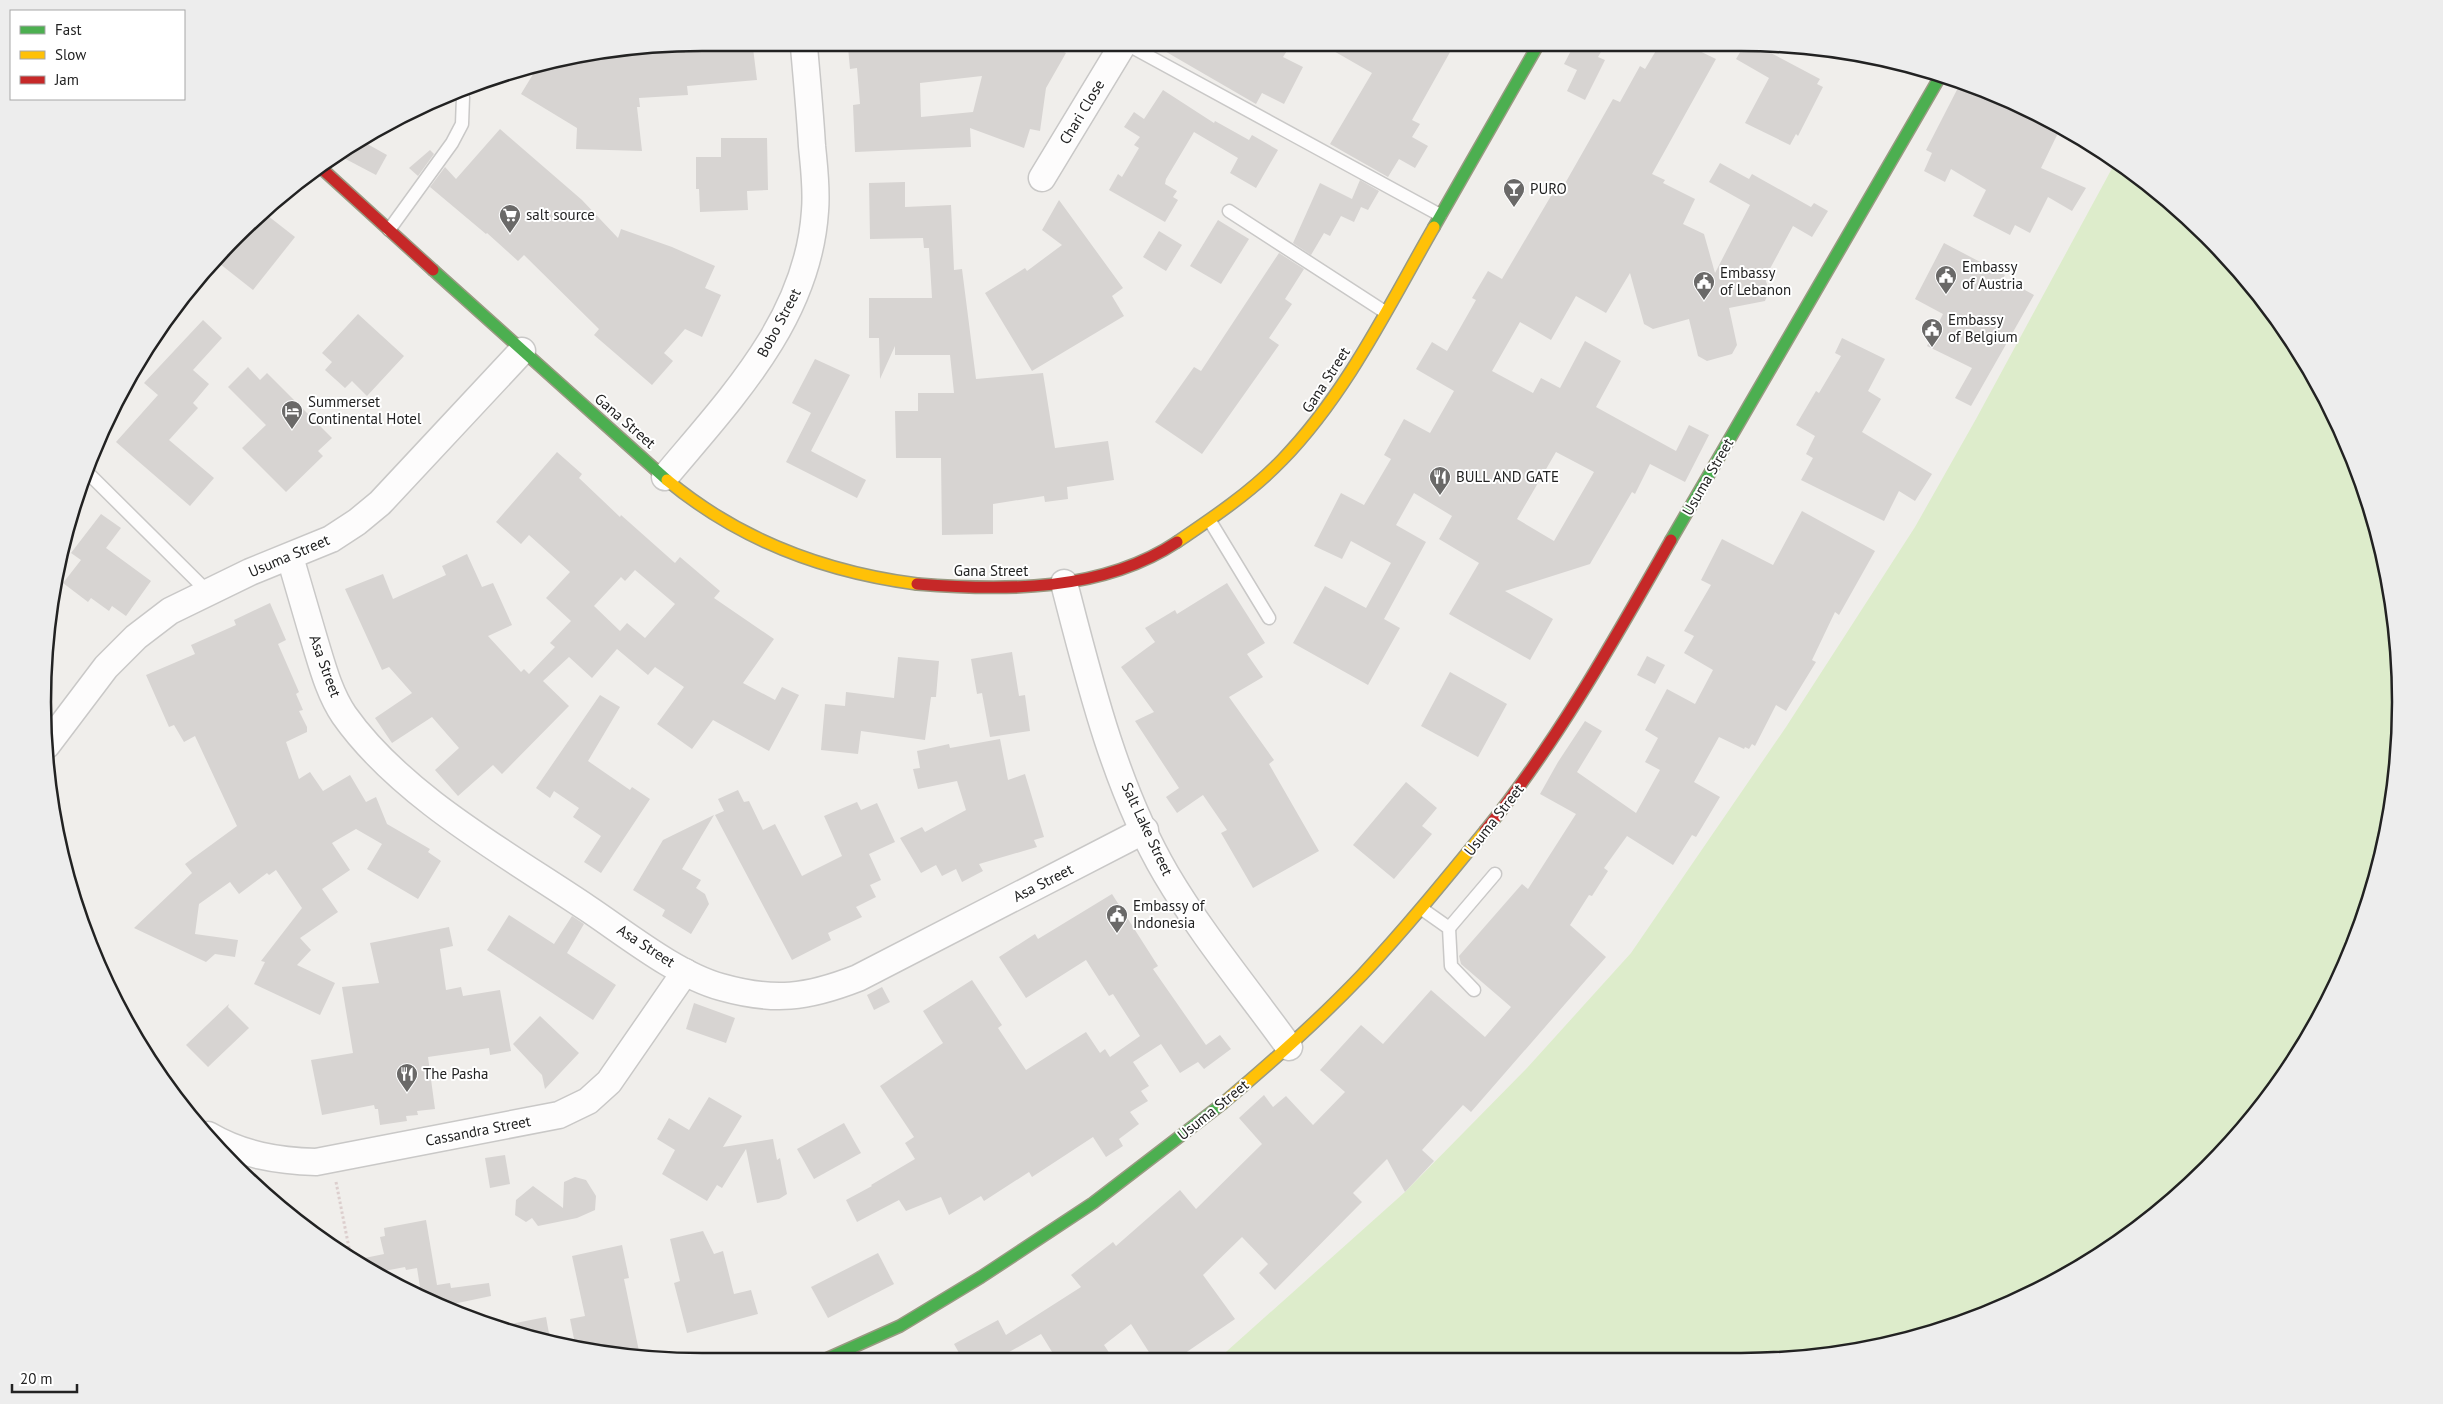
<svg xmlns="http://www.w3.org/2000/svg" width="2443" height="1404" font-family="'PT Sans',sans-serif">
	<rect width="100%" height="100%" fill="#f0eeeb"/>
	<path fill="#ddeccb" d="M2116 161 2207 235 2289 335 2350 449 2388 573 2400 702 2388 830 2350 954 2290 1068 2207 1169 2071 1273 1953 1327 1784 1360H1217L1405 1192 1527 1068 1631 953 1786 727 1915 527 1976 419Z"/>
	<g fill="#d7d4d2" fill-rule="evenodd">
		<path d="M1660 44H1685L1716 59 1652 174 1665 180 1663 183 1695 199 1683 224 1704 234 1715 273 1750 205 1709 182 1720 163 1749 179 1752 174 1811 207 1814 203 1828 211 1812 237 1793 226 1765 278 1769 291 1765 301 1729 308 1737 345 1732 354 1707 361 1698 356 1689 319 1653 329 1644 324 1630 273 1606 313 1576 296 1551 340 1520 322 1492 371 1533 393 1541 378 1560 388 1585 341 1621 361 1596 407 1676 451 1689 425 1709 435 1685 482 1650 464 1635 494 1632 492 1590 564 1505 591 1553 619 1530 660 1449 614 1479 563 1439 539 1452 516 1414 493 1396 525 1426 542 1384 619 1400 628 1368 685 1293 643 1325 586 1366 608 1391 563 1351 541 1342 559 1314 546 1341 493 1364 505 1391 459 1384 455 1404 419 1430 433 1454 391 1416 369 1432 342 1447 351 1476 300 1472 298 1488 271 1502 279 1558 184 1563 187 1613 99 1620 102 1640 66 1645 69ZM1556 452 1594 472 1554 541 1517 519Z"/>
		<path d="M1745 44H1771L1767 51 1820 79 1817 84 1823 87 1798 136 1796 134 1790 145 1745 123 1769 78 1736 59Z"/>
		<path d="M1454 45 1412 120 1420 124 1412 137 1428 146 1415 168 1399 159 1388 177 1330 144 1372 73 1325 46Z"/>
		<path d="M1574 45H1605L1598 57 1605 60 1585 100 1567 91 1577 70 1564 64Z"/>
		<path d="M1156 46H1290L1283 57 1303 67 1284 104 1262 93 1256 104Z"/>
		<path d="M848 47H1054L1066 53 1046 88 1040 131 1030 129 1024 148 970 128 971 147 855 152 853 105 860 104 857 68 850 69ZM982 76 973 112 921 117 920 83Z"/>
		<path d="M616 48H684L685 53 753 48 757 80 687 86 688 95 639 98 640 107H637L642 151 576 149 577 128 521 94 538 66Z"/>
		<path d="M1961 82 2059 131 2041 168 2086 188 2072 211 2048 197 2030 233 2015 225 2010 235 1973 216 1986 190 1951 169 1945 182 1924 171 1932 153 1926 150Z"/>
		<path d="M1163 90 1214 123 1215 121 1249 140 1252 135 1278 150 1256 188 1230 173 1238 158 1194 132 1166 179 1165 184 1177 191 1173 197 1178 200 1165 222 1109 190 1118 174 1122 177 1139 148 1134 145 1140 137 1124 127 1134 112 1144 119Z"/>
		<path d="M500 129 582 200 618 238 621 229 672 247 715 266 705 288 721 295 702 337 685 329 664 353 673 361 652 385 594 335 599 329 524 255 518 261 487 233 486 234 430 187 445 167 456 179Z"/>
		<path d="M721 138H767L768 190 747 191 748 210 700 212 699 189H696V157H721Z"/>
		<path d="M362 141 387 155 376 175 338 155Z"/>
		<path d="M430 150 434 154 418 176 409 168Z"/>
		<path d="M1360 180 1379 191 1368 210 1361 207 1354 222 1341 216 1330 236 1324 233 1311 255 1293 243 1320 183 1352 199Z"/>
		<path d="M905 182V207L951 205 954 270 962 269 976 379 1043 373 1055 448 1108 441 1114 480 1067 487 1068 499 1045 502 1044 496 993 504V534L942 535 941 458H896L895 411H918V393H954L950 355H895V346L880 379 879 338H869V298H932L929 248H924L923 238 870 239 869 183Z"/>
		<path d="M1059 200 1123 288 1112 296 1124 316 1032 371 985 293 1025 268 1027 271 1062 245 1042 230Z"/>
		<path d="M263 212 295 237 253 290 215 260 235 236Z"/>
		<path d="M1218 220 1249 239 1221 284 1190 266Z"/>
		<path d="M1159 231 1182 245 1166 271 1143 257Z"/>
		<path d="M1944 243 2005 275 2003 278 2034 295 1971 406 1955 398 1972 368 1927 346 1943 314 1915 299Z"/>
		<path d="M1279 253 1304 269 1285 299 1292 304 1269 338 1279 345 1202 454 1155 422 1194 367 1201 371Z"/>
		<path d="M358 314 404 356 367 396 352 381 345 388 325 370 332 362 322 353Z"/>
		<path d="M203 320 222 338 193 370 209 384 193 403 198 408 169 440 214 478 190 506 116 442 158 395 144 383Z"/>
		<path d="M1842 338 1885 359 1868 391 1881 399 1862 432 1932 474 1915 501 1899 491 1884 521 1801 480 1813 458 1806 454 1815 436 1796 425 1816 391 1819 393 1841 356 1835 353Z"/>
		<path d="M815 359 850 375 811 451 866 480 857 498 786 462 811 413 792 403Z"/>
		<path d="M248 367 260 380 267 373 332 438 318 451 323 456 286 492 242 448 266 425 228 387Z"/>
		<path d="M557 452 582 474 579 478 620 517 621 515 675 563 680 557 720 591 714 598 774 639 743 683 775 700 782 687 799 695 769 751 713 720 692 749 657 724 684 687 655 667 648 675 617 649 592 678 569 657 543 681 569 706 502 774 493 765 458 796 435 770 459 748 432 717 392 743 375 718 412 693 389 667 382 670 345 589 383 574 393 599 446 575 442 566 467 554 482 587 493 583 512 625 488 636 521 672 524 669 529 674 555 647 550 643 571 621 546 598 570 572 529 535 521 544 496 522ZM635 570 675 604 645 638 627 623 620 631 594 606 621 577 625 581Z"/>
		<path d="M1802 511 1875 551 1839 615 1835 612 1812 660 1816 662 1786 711 1776 705 1755 746 1752 744 1749 749 1745 747 1744 749 1719 737 1694 782 1720 797 1696 837 1692 835 1673 865 1627 836 1604 868 1608 871 1592 896 1589 895 1570 925 1606 957 1471 1112 1463 1105 1422 1150 1434 1161 1405 1192 1387 1159 1353 1193 1362 1202 1275 1290 1259 1273 1268 1264 1242 1237 1203 1275 1235 1319 1175 1360H1154L1131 1324 1104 1345 1114 1360H1057L1041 1334 995 1360H963L954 1344 998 1320 1006 1335 1081 1287 1071 1275 1113 1242 1116 1246 1180 1190 1196 1209 1262 1144 1239 1118 1264 1095 1273 1107 1286 1096 1313 1125 1345 1092 1320 1070 1361 1025 1383 1044 1431 990 1485 1037 1511 1007 1461 964 1459 956 1522 884 1528 889 1576 814 1540 794 1558 762 1585 721 1602 731 1577 772 1636 813 1660 770 1645 762 1658 738 1645 730 1667 689 1695 704 1713 670 1684 653 1694 636 1684 631 1711 585 1701 580 1722 539 1773 565Z"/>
		<path d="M101 514 121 528 106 548 151 581 126 616 112 606 109 611 91 598 88 602 63 583 81 560 71 553Z"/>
		<path d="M1227 583 1265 643 1247 654 1263 677 1229 697 1274 760 1269 764 1319 851 1253 888 1221 833 1227 830 1203 795 1177 813 1166 797 1179 788 1135 721 1154 712 1121 667 1155 642 1145 628 1175 610 1177 614Z"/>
		<path d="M270 603 286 640 278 644 299 692 296 694 303 710 299 711 307 727V732L286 742 299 779 310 772 323 791 350 775 366 802 376 797 387 824 430 849 428 852 441 861 418 899 367 869 382 844 356 829 332 843 350 870 322 889 338 912 300 938 311 950 297 965 335 983 320 1015 254 984 265 962 261 961 302 908 276 870 269 875 267 873 239 894 230 882 199 904 195 934 238 940 235 957 215 954 206 962 134 928 192 873 185 864 237 826 195 736 184 742 174 725 169 727 146 675 195 654 191 645 236 625 234 620Z"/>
		<path d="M1012 652 1019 696 1025 695 1030 731 990 737 982 693 977 694 971 659Z"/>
		<path d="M1647 656 1665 665 1655 684 1637 675Z"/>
		<path d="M898 657 939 661 936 697H931L925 740 861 731 858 754 821 750 825 704 845 706 846 692 894 698Z"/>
		<path d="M1450 672 1507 704 1478 757 1421 726Z"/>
		<path d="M600 695 620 707 588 761 630 790 632 787 650 799 601 873 584 862 601 836 573 817 579 808 554 791 550 798 536 788Z"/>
		<path d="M1000 739 1008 780 1025 774 1044 837 1034 840 1037 847 979 864 983 871 962 882 956 869 942 876 936 865 921 873 900 838 922 827 925 832 966 810 957 781 918 789 913 769 920 768 917 751 949 744 950 748Z"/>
		<path d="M1406 782 1437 808 1422 826 1432 834 1394 879 1353 845Z"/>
		<path d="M738 790 744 802 749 801 763 830 775 824 802 876 842 856 824 816 857 802 861 810 877 803 895 842 869 854 881 880 870 885 876 897 856 907 862 917 828 933 831 940 792 960 715 815 724 811 718 799Z"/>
		<path d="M714 815 682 869 701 880 696 888 705 894 709 904 691 934 662 916 665 910 633 890 663 840Z"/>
		<path d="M1112 894 1158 966 1153 969 1206 1045 1220 1035 1231 1049 1204 1069 1198 1062 1180 1073 1161 1044 1133 1062 1149 1086 1141 1091 1148 1101 1130 1112 1139 1124 1119 1139 1123 1146 1106 1157 1093 1137 1032 1177 1029 1172 984 1201 981 1196 949 1215 941 1197 906 1211 899 1200 857 1222 846 1200 872 1186 871 1185 915 1159 905 1143 914 1137 880 1086 943 1043 923 1011 972 980 1002 1025 998 1028 1026 1070 1086 1032 1100 1053 1105 1049 1110 1057 1140 1036 1113 994 1109 996 1086 960 1026 998 999 957 1035 934 1038 939Z"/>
		<path d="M509 915 554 944 572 916 584 924 567 953 616 985 593 1020 487 950Z"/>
		<path d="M449 927 453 946 440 949 446 990 461 987 463 996 500 990 511 1051 490 1055 489 1048 428 1057 435 1109 417 1111 418 1115 406 1116 407 1121 380 1125 378 1109H375L374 1105 322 1115 311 1060 353 1053 342 987 379 983 370 943Z"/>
		<path d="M882 987 890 1002 874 1010 867 995Z"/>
		<path d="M694 1003 735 1018 726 1043 686 1029Z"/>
		<path d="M229 1004 228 1007 249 1028 208 1067 186 1045Z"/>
		<path d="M540 1016 579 1053 545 1089 542 1075 513 1044Z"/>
		<path d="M709 1097 742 1116 723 1147 773 1139 777 1160 780 1158 787 1194 779 1199 757 1203 746 1149 722 1188 717 1185 707 1201 662 1174 675 1150 657 1139 669 1118 689 1130Z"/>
		<path d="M844 1123 861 1153 814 1179 797 1149Z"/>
		<path d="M505 1155 510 1184 490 1188 485 1158Z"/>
		<path d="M575 1177 586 1180 596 1196 595 1210 577 1218 538 1226 532 1218 526 1222 515 1215 516 1200 533 1186 563 1208 564 1182Z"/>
		<path d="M426 1220 437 1285 450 1283 451 1288 489 1283 491 1296 453 1304 454 1308 412 1288 420 1287 417 1268 406 1270 405 1267 379 1272 355 1260 384 1254 380 1237 385 1236 384 1228Z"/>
		<path d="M703 1231 714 1254 723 1251 734 1294 751 1290 758 1314 687 1333 674 1283 680 1281 670 1239Z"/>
		<path d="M622 1245 629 1278 624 1279 640 1356 575 1344 570 1319 585 1316 572 1256Z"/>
		<path d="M878 1253 894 1284 828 1318 811 1287Z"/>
		<path d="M546 1317 550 1339 496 1328V1327Z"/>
	</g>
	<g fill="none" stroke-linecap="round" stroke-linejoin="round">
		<g stroke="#c9c8c7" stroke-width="15">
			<g id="lane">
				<path d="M1130 46 1440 215"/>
				<path d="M1229 211 1385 312"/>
				<path d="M389 230 452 143 462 124 463 97"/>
				<path d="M87 472 208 592"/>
				<path d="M1210 521 1269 618"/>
				<path d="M1422 909 1449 928 1451 966 1474 990"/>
				<path d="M1449 928 1495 874"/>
			</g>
		</g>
		<g stroke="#c9c8c7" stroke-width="29">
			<g id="street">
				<path d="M1042 178 1122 46"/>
				<path d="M665 477C731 398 808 319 815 211 817 189 814 167 812 146 810 113 807 80 804 47"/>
				<path d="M290 557C298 585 306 612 314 639 322 665 329 693 344 715 401 796 507 854 587 908 626 934 677 975 721 987 774 1002 807 998 858 978L1145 830"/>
				<path d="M1064 583C1089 680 1115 787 1166 874 1202 935 1248 990 1289 1047"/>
				<path d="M47 745 106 667 136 637 170 611 250 572 331 539 357 522 380 503 522 351"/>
				<path d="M208 1135C242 1155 278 1161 316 1162L559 1115 588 1101 609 1082 685 972"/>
			</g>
		</g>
		<g stroke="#999a82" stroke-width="14">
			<g id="fast">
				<path d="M1434 227 1538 45"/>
				<path d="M433 270 667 480"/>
				<path d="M1671 540 1941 75"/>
				<path d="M824 1360 900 1326 981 1277 1093 1203 1222 1104"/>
			</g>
		</g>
		<g stroke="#999a82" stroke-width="14">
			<g id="slow">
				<path d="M667 480C739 540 825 572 917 584"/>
				<path d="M1177 542C1214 517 1251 492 1282 460 1347 393 1388 307 1434 227"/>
				<path d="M1222 1104C1271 1063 1318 1021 1362 975 1405 929 1445 880 1485 831"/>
			</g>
		</g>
		<g stroke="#999a82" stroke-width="14">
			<g id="jam">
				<path d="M320 167 433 270"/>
				<path d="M917 584C1004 591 1102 592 1177 542"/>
				<path d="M1485 831C1558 741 1614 640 1671 540"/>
			</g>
		</g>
		<path stroke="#dccecd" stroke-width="3" stroke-dasharray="2.5 2.5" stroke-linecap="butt" d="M336 1182 351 1258"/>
		<use href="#lane" stroke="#fdfcfc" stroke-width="12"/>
		<use href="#street" stroke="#fdfcfc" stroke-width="26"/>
		<use href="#fast" stroke="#4caf50" stroke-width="11"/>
		<use href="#slow" stroke="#ffc107" stroke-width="11"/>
		<use href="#jam" stroke="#c62828" stroke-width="11"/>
	</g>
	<defs>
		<g id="bar-pin" transform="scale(1.125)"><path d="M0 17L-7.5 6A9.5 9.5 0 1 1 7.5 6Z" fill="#6a6968" stroke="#fff"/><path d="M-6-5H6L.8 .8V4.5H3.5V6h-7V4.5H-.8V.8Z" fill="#fff"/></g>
		<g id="supermarket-pin" transform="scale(1.125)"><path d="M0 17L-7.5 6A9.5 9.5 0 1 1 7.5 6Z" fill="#6a6968" stroke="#fff"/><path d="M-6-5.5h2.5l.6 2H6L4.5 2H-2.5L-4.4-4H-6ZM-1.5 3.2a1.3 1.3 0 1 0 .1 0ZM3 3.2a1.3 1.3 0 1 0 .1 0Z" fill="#fff"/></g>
		<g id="civic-pin" transform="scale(1.125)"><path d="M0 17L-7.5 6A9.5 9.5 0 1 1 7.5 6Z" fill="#6a6968" stroke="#fff"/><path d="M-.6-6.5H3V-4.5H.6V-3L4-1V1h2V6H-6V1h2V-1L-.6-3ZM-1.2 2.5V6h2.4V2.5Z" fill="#fff"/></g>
		<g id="hotel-pin" transform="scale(1.125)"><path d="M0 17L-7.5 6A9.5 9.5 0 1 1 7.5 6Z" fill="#6a6968" stroke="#fff"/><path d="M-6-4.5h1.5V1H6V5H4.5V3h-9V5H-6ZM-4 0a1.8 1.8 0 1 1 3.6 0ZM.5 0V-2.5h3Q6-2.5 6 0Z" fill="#fff"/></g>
		<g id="restaurant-pin" transform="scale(1.125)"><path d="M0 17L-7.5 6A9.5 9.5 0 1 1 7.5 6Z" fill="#6a6968" stroke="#fff"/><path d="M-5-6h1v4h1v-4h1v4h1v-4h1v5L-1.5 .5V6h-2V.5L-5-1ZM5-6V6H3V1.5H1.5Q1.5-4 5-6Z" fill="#fff"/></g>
	</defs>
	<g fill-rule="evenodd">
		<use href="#bar-pin" x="1514" y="189"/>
		<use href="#supermarket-pin" x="510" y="215"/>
		<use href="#civic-pin" x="1946" y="276"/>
		<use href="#civic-pin" x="1704" y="282"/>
		<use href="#civic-pin" x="1932" y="329"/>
		<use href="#hotel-pin" x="292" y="411"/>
		<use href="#restaurant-pin" x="1440" y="477"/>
		<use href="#civic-pin" x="1117" y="915"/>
		<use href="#restaurant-pin" x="407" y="1074"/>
	</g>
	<g text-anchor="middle" stroke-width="4" stroke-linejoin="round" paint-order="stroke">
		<g font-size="15" fill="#222" stroke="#fff">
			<text transform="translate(1082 112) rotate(-59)" y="5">Chari Close</text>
			<text transform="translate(779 323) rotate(-62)" y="5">Bobo Street</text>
			<text transform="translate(1326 380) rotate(-57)" y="5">Gana Street</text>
			<text transform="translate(625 421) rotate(41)" y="5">Gana Street</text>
			<text transform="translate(1708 477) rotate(-60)" y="5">Usuma Street</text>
			<text transform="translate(289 556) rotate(-23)" y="5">Usuma Street</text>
			<text x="991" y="576">Gana Street</text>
			<text transform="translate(325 666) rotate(70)" y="5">Asa Street</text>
			<text transform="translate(1494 820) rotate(-52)" y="5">Usuma Street</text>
			<text transform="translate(1147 829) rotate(65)" y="5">Salt Lake Street</text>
			<text transform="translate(1043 883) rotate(-27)" y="5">Asa Street</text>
			<text transform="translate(646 946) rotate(33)" y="5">Asa Street</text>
			<text transform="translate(1213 1110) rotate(-39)" y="5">Usuma Street</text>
			<text transform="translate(478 1131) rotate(-11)" y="5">Cassandra Street</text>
		</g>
		<g font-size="15" fill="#222" stroke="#fff" text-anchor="start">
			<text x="1530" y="194">PURO</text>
			<text x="526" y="220">salt source</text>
			<text x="1962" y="272">Embassy<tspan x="1962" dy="17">of Austria</tspan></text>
			<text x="1720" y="278">Embassy<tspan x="1720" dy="17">of Lebanon</tspan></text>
			<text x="1948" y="325">Embassy<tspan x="1948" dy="17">of Belgium</tspan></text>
			<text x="308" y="407">Summerset<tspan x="308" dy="17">Continental Hotel</tspan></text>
			<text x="1456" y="482">BULL AND GATE</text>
			<text x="1133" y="911">Embassy of<tspan x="1133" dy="17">Indonesia</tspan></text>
			<text x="423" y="1079">The Pasha</text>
		</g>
	</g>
	<path d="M0 0H2443V1404H0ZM702 51H1741A651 651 0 0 1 2392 702V702A651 651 0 0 1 1741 1353H702A651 651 0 0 1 51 702V702A651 651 0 0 1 702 51Z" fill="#ededed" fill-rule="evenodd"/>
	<path fill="none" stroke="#222" stroke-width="2.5" d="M702 51H1741A651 651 0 0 1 2392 702V702A651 651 0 0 1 1741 1353H702A651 651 0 0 1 51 702V702A651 651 0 0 1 702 51Z"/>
	<rect x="10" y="10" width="175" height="90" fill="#ffffff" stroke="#a7a7a7"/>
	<rect x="20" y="26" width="25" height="8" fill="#4caf50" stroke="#a7a7a7"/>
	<text x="55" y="35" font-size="15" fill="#222222">Fast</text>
	<rect x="20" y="51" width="25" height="8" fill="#ffc107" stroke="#a7a7a7"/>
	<text x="55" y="60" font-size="15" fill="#222222">Slow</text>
	<rect x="20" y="76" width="25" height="8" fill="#c62828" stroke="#a7a7a7"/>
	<text x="55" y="85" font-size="15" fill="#222222">Jam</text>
	<path d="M12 1384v8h65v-8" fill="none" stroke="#222222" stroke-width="2.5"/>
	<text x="20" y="1384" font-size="15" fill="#222222" stroke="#ffffff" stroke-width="4" paint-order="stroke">20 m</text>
</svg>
